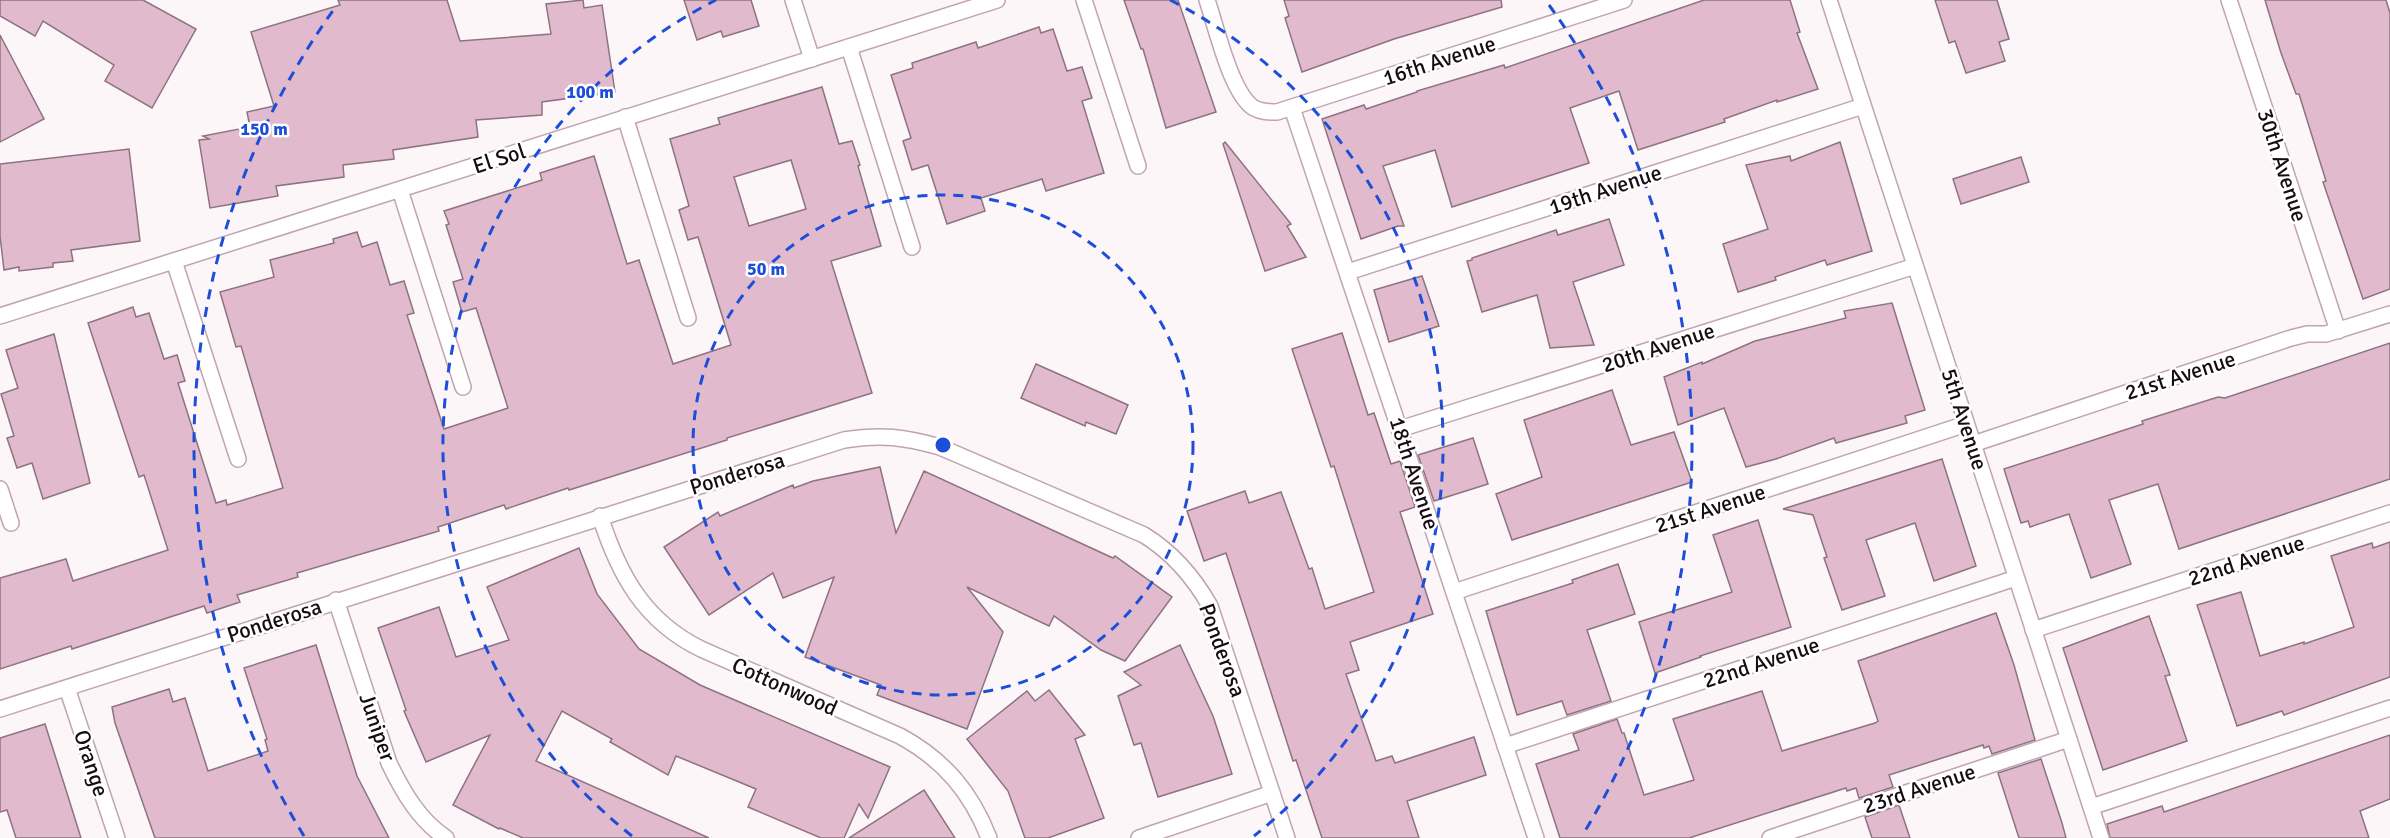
<svg xmlns="http://www.w3.org/2000/svg" width="2390" height="838" font-family="Signika,sans-serif">
	<rect width="100%" height="100%" fill="#fcf6f9"/>
	<g fill="#e2bace" stroke="#8d7380" stroke-width="1.5" fill-rule="evenodd">
		<path d="M0 0H143L196 29 152 108 105 81 114 65 43 21 35 36 0 16Z"/>
		<path d="M338 0H447L460 41 551 34 546 4 583 0 584 8 602 5 615 92 542 102V115L476 120 478 137 393 150 394 159 343 165 344 177 276 186 278 196 210 208 199 140 209 139 203 136 250 127 247 112 274 106 251 32 340 5Z"/>
		<path d="M684 0H751L759 26 723 37 721 31 697 40Z"/>
		<path d="M1124 0H1178L1216 112 1166 128 1143 49H1141Z"/>
		<path d="M1284 0H1501L1502 7 1394 39 1302 72 1285 18 1289 16Z"/>
		<path d="M1704 0H1790L1800 32 1797 33 1818 89 1777 102V100L1724 119 1725 122 1638 150 1619 91 1570 108 1589 163 1452 207 1435 150 1383 166 1404 226H1398L1361 239 1322 119 1364 105 1366 109 1417 92V91L1504 65 1505 68Z"/>
		<path d="M1935 0H1997L2009 39 1999 42 2005 61 1966 73 1955 41 1949 43Z"/>
		<path d="M2265 0H2386L2390 13V289L2363 299 2323 182 2326 181 2299 94H2296L2281 53Z"/>
		<path d="M1039 27 1041 33 1053 29 1067 71 1082 67 1092 98 1082 101 1104 173 1046 191 1042 179 981 198 985 211 947 224 928 165 912 170 903 141 911 138 891 75 913 68 912 63 976 42 978 48Z"/>
		<path d="M0 35 44 119 0 142Z"/>
		<path d="M822 87 839 144 852 141 860 165 858 166 881 246 831 261 872 393 727 438V440L569 490 568 488 506 509 504 505 438 527 439 531 297 573 298 577 237 595 240 602 207 613 204 606 72 649 71 646 0 669V578L66 559 73 581 168 550 144 475 139 477 88 323 133 307 136 317 149 313 164 359 177 355 185 381 178 383 216 503 226 500 227 505 283 488 241 346 236 347 220 292 274 277 270 260 334 243 333 239 357 232 362 247 377 242 390 285 404 281 414 313 407 315 444 429 508 408 476 308 462 312 453 282 463 279 446 225 449 224 444 211 542 180 540 173 594 156 627 264 639 260 673 364 731 345 698 237 688 240 679 210 689 206 670 139 720 124 718 118ZM791 160 806 209 749 226 734 177Z"/>
		<path d="M1225 142 1291 224 1287 226 1306 257 1265 271 1223 144Z"/>
		<path d="M1840 142 1872 251 1827 265 1825 260 1775 277 1776 280 1738 292 1723 244 1768 229 1746 165 1790 156 1791 161Z"/>
		<path d="M129 149 140 241 71 250 73 261 53 263V267L19 271V267L4 270 0 236V164Z"/>
		<path d="M2021 157 2029 182 1961 204 1953 179Z"/>
		<path d="M1609 219 1624 265 1573 282 1594 345 1550 348 1537 295 1482 312 1467 261 1472 260V258L1556 230 1558 235Z"/>
		<path d="M1422 276 1439 326 1389 342 1374 290Z"/>
		<path d="M1892 303 1925 410 1905 416 1907 423 1836 443 1834 438 1776 459 1746 467 1724 408 1678 425 1664 377 1702 362V364L1755 341 1846 318 1844 311Z"/>
		<path d="M1342 333 1368 415 1374 413 1391 464 1400 461 1415 507 1400 512 1433 614 1350 642 1359 670 1346 674 1376 761 1392 756 1395 763 1474 737 1486 775 1407 801 1419 838H1322L1296 760 1293 761 1285 736 1226 553 1204 561 1187 511 1245 491 1249 503 1281 492 1309 569 1312 568 1325 609 1374 592 1334 466 1331 467 1292 349Z"/>
		<path d="M54 334 90 483 43 499 32 463 17 468 7 438 14 436 1 394 18 388 6 350Z"/>
		<path d="M2390 343V479L2179 549 2158 484 2109 500 2131 564 2091 578 2069 514 2030 527 2028 521 2021 523 2004 469 2143 424 2142 421 2218 397 2225 398Z"/>
		<path d="M1036 364 1128 405 1116 434 1086 422 1085 426 1021 398Z"/>
		<path d="M1612 390 1631 445 1674 432 1692 482 1512 540 1496 494 1542 477 1524 420Z"/>
		<path d="M1473 438 1488 484 1434 501 1418 455Z"/>
		<path d="M1942 459 1976 566 1934 581 1915 523 1866 540 1885 596 1842 610 1824 558 1827 557 1813 515 1783 509Z"/>
		<path d="M880 467 896 533 924 471 1113 558 1115 556 1172 597 1125 661 1101 650 1054 616 1049 626 967 587 1003 632 967 729 877 695 881 685 805 657 834 577 783 598 773 573 709 615 664 547 718 512 720 516 793 485 794 488 813 481Z"/>
		<path d="M1758 520 1791 627 1700 656 1701 657 1655 673 1639 622 1732 592 1713 535Z"/>
		<path d="M2390 542V677L2284 715 2282 711 2237 726 2197 605 2241 592 2260 656 2304 642V644L2354 627 2331 556 2372 543 2373 548Z"/>
		<path d="M579 548 597 594 639 649 700 685 890 767 868 818 859 804 844 838H821L748 807 756 789 676 756 668 775 610 742 612 739 562 711 536 761 709 838H523L500 828 499 829 453 805 490 735 426 762 404 711 406 710 378 628 439 607 456 657 509 640 487 587Z"/>
		<path d="M1618 564 1635 614 1587 630 1611 701 1567 715 1562 701 1517 715 1486 611 1573 583 1572 580Z"/>
		<path d="M1996 613 2014 665 2035 740 1992 754 1989 746 1984 748 1983 745 1889 775 1893 787 1859 798 1856 788 1847 791 1846 788 1689 838H1560L1536 764 1579 750 1573 734 1617 719 1622 733H1624L1644 795 1694 780 1673 719 1762 691 1782 751 1875 723 1878 721 1858 661Z"/>
		<path d="M2149 616 2170 675 2165 676 2187 741 2103 770 2063 648Z"/>
		<path d="M316 645 357 776 389 838H155L115 723 112 707 169 689 173 702 185 698 208 771 268 751 265 740 267 739 244 668Z"/>
		<path d="M1180 645 1213 716 1232 774 1158 797 1141 743 1134 745 1118 696 1141 685 1124 672Z"/>
		<path d="M1049 690 1085 735 1075 739 1104 818 1048 838H1025L1008 791 967 739 1027 691 1035 701Z"/>
		<path d="M45 724 66 790 81 838H16L7 810 0 812V738Z"/>
		<path d="M2390 735V799L2360 811 2369 838H2110L2107 824 2162 806 2164 812Z"/>
		<path d="M2041 759 2062 823 2066 838H2019L1998 773Z"/>
		<path d="M924 790 955 838H849Z"/>
		<path d="M1899 805 1910 838H1872L1865 817Z"/>
	</g>
	<g fill="none" stroke-linecap="round" stroke-linejoin="round">
		<g stroke="#c0a4b2" stroke-width="18">
			<g id="lane">
				<path d="M793 0 812 59"/>
				<path d="M1084 0 1138 166"/>
				<path d="M1207 0C1216 26 1231 94 1254 108 1261 112 1269 112 1277 112L1624 0"/>
				<path d="M1829 0 2101 838"/>
				<path d="M2229 0 2338 331"/>
				<path d="M849 47 912 247"/>
				<path d="M1292 108 1536 838"/>
				<path d="M625 117 688 318"/>
				<path d="M400 190 463 387"/>
				<path d="M174 261 238 459"/>
				<path d="M1348 272 1863 106"/>
				<path d="M0 316 997 0"/>
				<path d="M1400 429 1915 266"/>
				<path d="M1973 444 2291 338 2307 334H2326L2390 314"/>
				<path d="M0 489 11 523"/>
				<path d="M600 516C619 575 644 621 701 649L900 736C944 760 971 792 989 838"/>
				<path d="M1454 592 1966 424"/>
				<path d="M336 600 389 763C403 792 419 820 446 838"/>
				<path d="M2033 630 2390 513"/>
				<path d="M67 688 117 838"/>
				<path d="M0 709 844 440C882 434 904 437 940 447L1144 535C1173 553 1193 576 1210 606L1287 838"/>
				<path d="M1505 746 2016 578"/>
				<path d="M2091 807 2390 708"/>
				<path d="M1139 838 1272 793"/>
				<path d="M1770 838 2069 739"/>
			</g>
		</g>
		<use href="#lane" stroke="#fff" stroke-width="15"/>
	</g>
	<g fill="none" stroke="#1d4ed8" stroke-width="3" stroke-dasharray="10 8">
		<circle cx="943" cy="445" r="250"/>
		<path d="M632 836A499 499 0 0 1 716 0M1170 0A499 499 0 0 1 1254 836"/>
		<path d="M304 836A749 749 0 0 1 337 5M1549 5A749 749 0 0 1 1582 836"/>
	</g>
	<g text-anchor="middle" stroke-width="5" stroke-linejoin="round" paint-order="stroke">
		<g font-size="22" fill="#160c12" stroke="#fff">
			<text transform="translate(1439 60) rotate(-18)" y="8">16th Avenue</text>
			<text transform="translate(499 158) rotate(-18)" y="8">El Sol</text>
			<text transform="translate(2283 165) rotate(72)" y="8">30th Avenue</text>
			<text transform="translate(1605 189) rotate(-18)" y="8">19th Avenue</text>
			<text transform="translate(1658 347) rotate(-18)" y="8">20th Avenue</text>
			<text transform="translate(2180 375) rotate(-18)" y="8">21st Avenue</text>
			<text transform="translate(1965 419) rotate(72)" y="8">5th Avenue</text>
			<text transform="translate(737 473) rotate(-17)" y="8">Ponderosa</text>
			<text transform="translate(1415 473) rotate(72)" y="8">18th Avenue</text>
			<text transform="translate(1710 508) rotate(-18)" y="8">21st Avenue</text>
			<text transform="translate(2246 560) rotate(-18)" y="8">22nd Avenue</text>
			<text transform="translate(274 620) rotate(-18)" y="8">Ponderosa</text>
			<text transform="translate(1223 650) rotate(70)" y="8">Ponderosa</text>
			<text transform="translate(1761 662) rotate(-18)" y="8">22nd Avenue</text>
			<text transform="translate(785 686) rotate(24)" y="8">Cottonwood</text>
			<text transform="translate(378 727) rotate(71)" y="8">Juniper</text>
			<text transform="translate(92 763) rotate(72)" y="8">Orange</text>
			<text transform="translate(1919 788) rotate(-18)" y="8">23rd Avenue</text>
		</g>
	</g>
	<circle cx="943" cy="445" r="9" fill="#1d4ed8" stroke="#fff" stroke-width="3"/>
	<g font-size="18" text-anchor="middle" font-weight="bold" fill="#1d4ed8" stroke="#fff" stroke-width="5" stroke-linejoin="round" paint-order="stroke">
		<text x="590" y="98">100 m</text>
		<text x="264" y="135">150 m</text>
		<text x="766" y="275">50 m</text>
	</g>
</svg>
